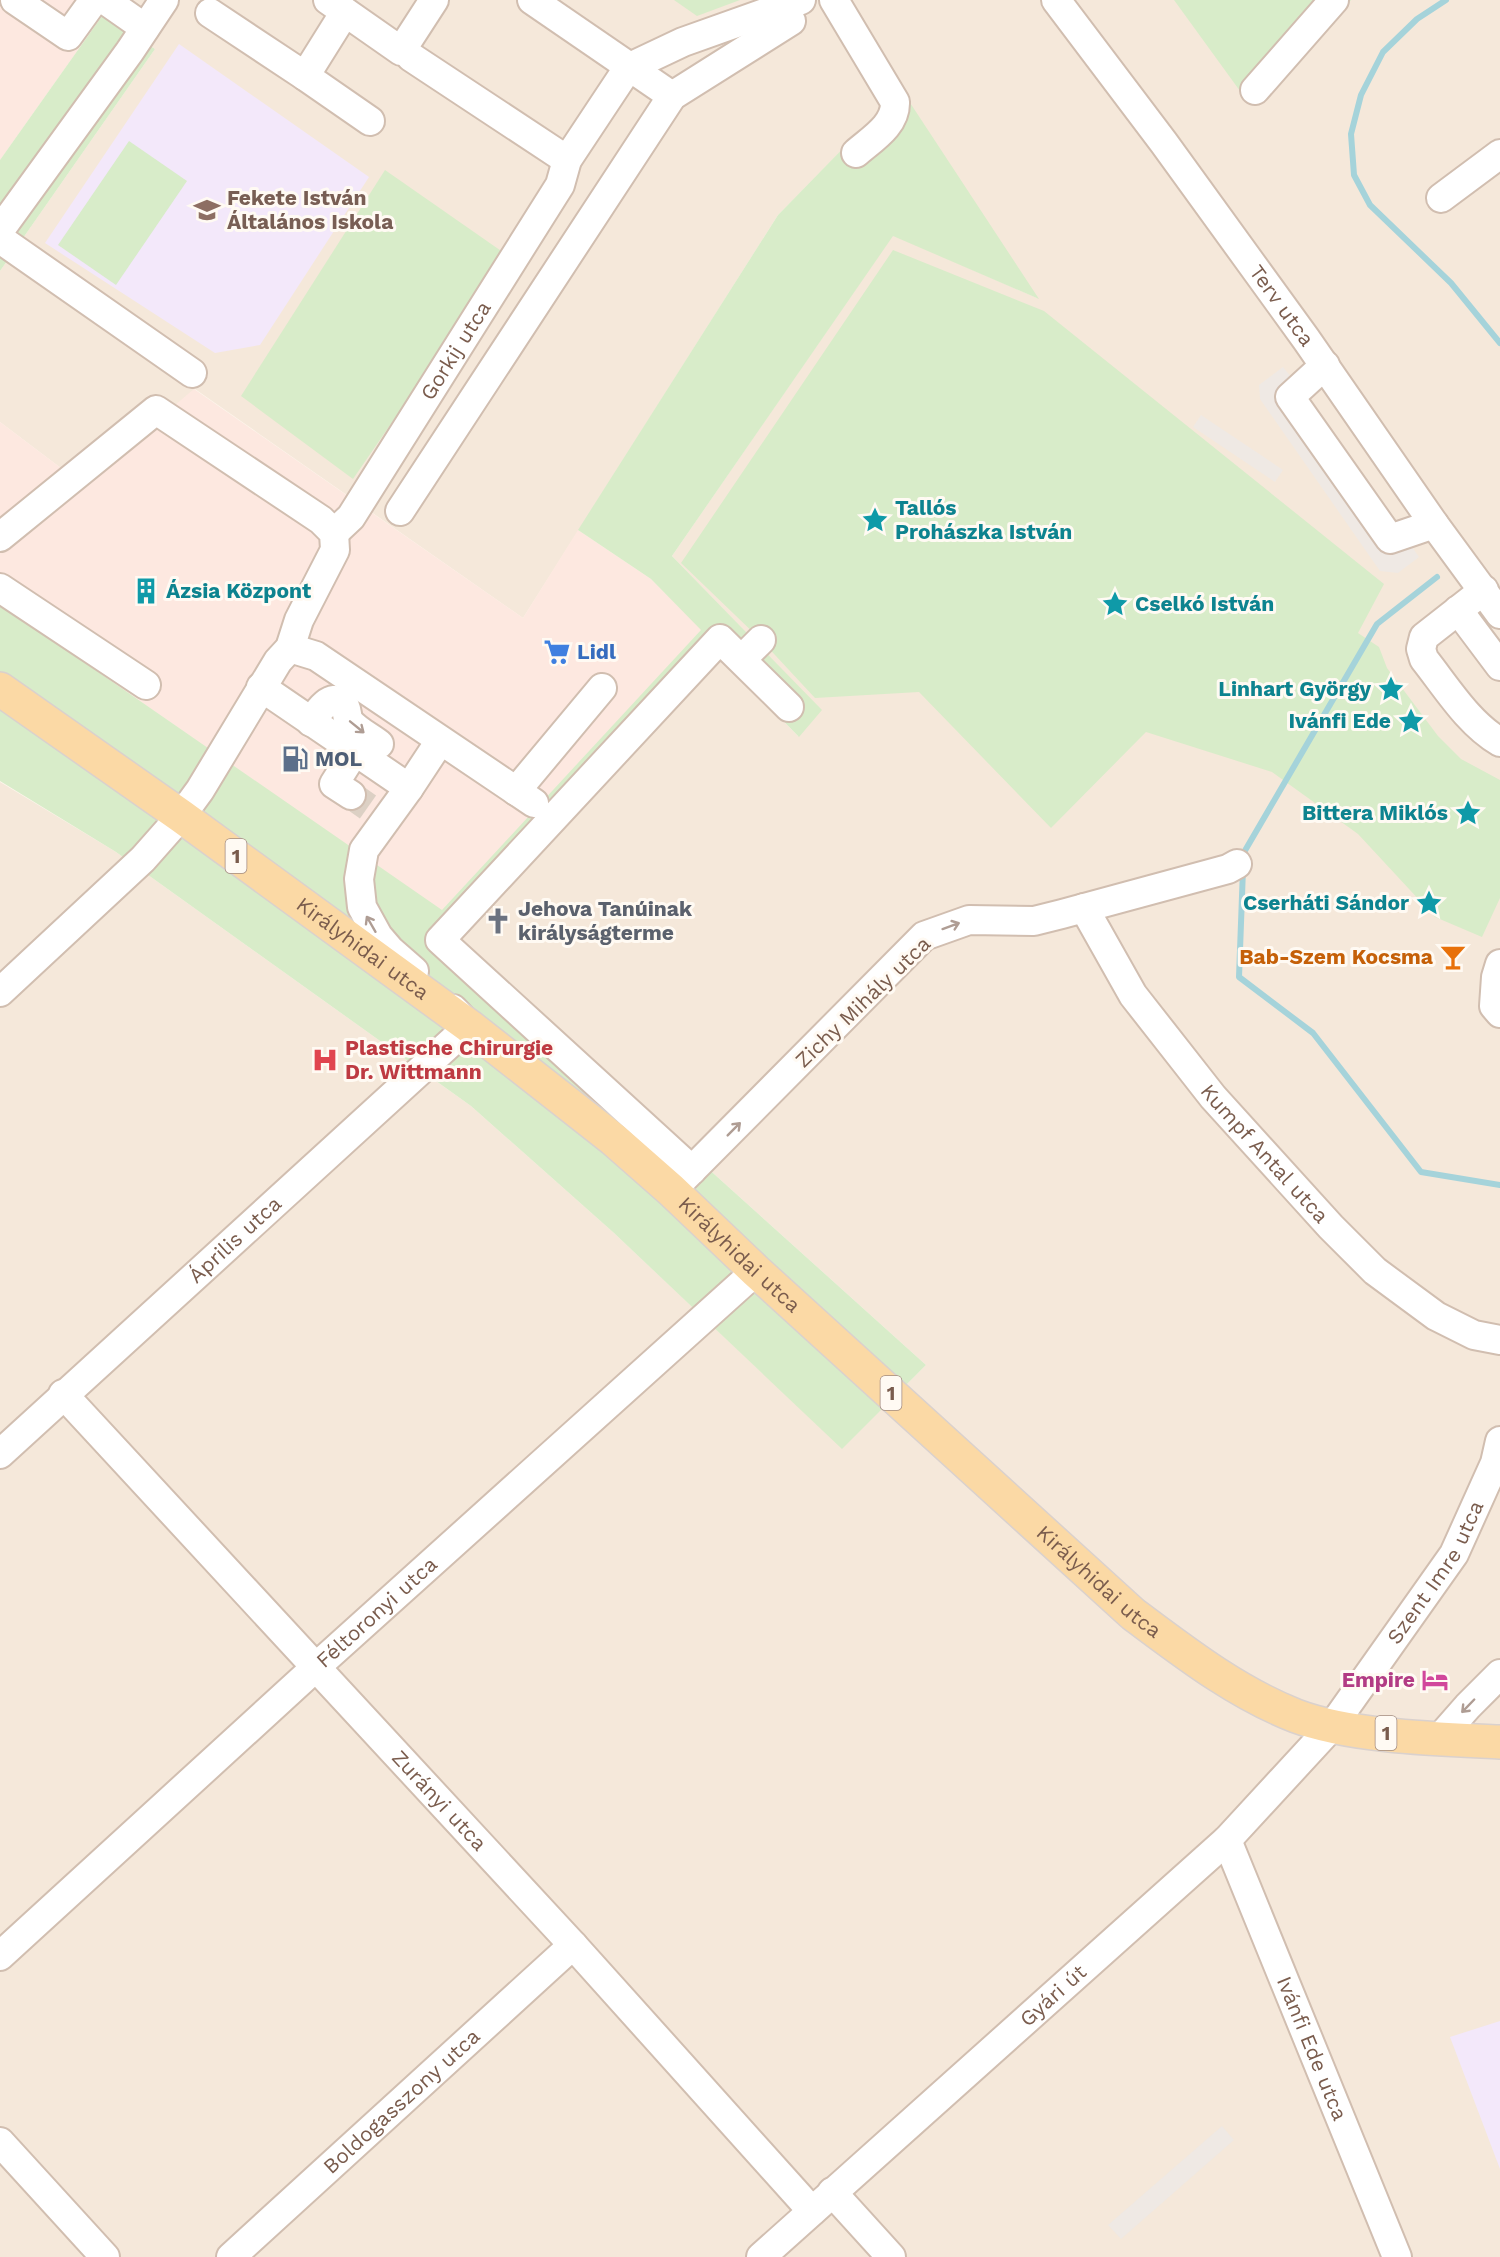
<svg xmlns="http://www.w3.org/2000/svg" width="1500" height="2257" font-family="'Work Sans',sans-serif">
	<rect width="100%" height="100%" fill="#fdf6ec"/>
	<path fill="#f5e8da" d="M78 0H1500V2257H0V782L116 852 471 1106 614 1233 842 1448 926 1365 450 936 718 654 798 736 821 710 672 556 893 235 1037 298 901 90 778 215 523 618 195 389 82 484 0 422V271L155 49Z"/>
	<g fill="#fde8e0">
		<path d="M0 0H78L102 16 0 160Z"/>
		<path d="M194 389 523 618 578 530 651 579 702 630 442 911 0 604V422L82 484Z"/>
	</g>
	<g fill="#efe9e4">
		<path d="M1283 367 1292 378 1274 394 1390 556 1410 544 1419 557 1398 573 1380 571 1260 399 1259 385Z"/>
		<path d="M1201 415 1283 470 1275 482 1193 427Z"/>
		<path d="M1222 2126 1234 2140 1121 2239 1108 2225Z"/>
	</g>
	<g fill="#f3e8fa">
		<path d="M179 44 369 177 260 345 215 353 45 243Z"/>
		<path d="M1500 2021V2169L1450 2037Z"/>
	</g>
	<g fill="#d8ecc9">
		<path d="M674 0H740L697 16Z"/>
		<path d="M1174 0H1351L1332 26 1240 91Z"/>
		<path d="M102 16 155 49 0 271V160Z"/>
		<path d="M901 89 1039 299 893 236 672 556 822 710 799 737 719 655 450 936 926 1365 842 1449 614 1233 471 1106 116 852 0 781V604L442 910 701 630 651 579 578 530 778 215Z"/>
		<path d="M129 141 187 181 116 285 58 245Z"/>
		<path d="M385 170 507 255 353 479 241 396Z"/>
		<path d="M893 250 1044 311 1384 584 1358 633 1379 647 1387 668 1438 736 1461 759 1500 780V898L1482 937 1435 917 1358 834 1272 772 1146 732 1051 828 919 692 815 698 761 640 681 563Z"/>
	</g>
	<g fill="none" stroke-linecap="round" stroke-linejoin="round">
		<g stroke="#a5d3da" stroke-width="6">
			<path d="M1446 0 1417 19 1383 52 1361 95 1351 134 1354 175 1370 205 1451 283 1500 343"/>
			<path d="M1243 859V854L1377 624 1437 577"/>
			<path d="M1243 869 1239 977 1313 1033 1421 1172 1500 1185"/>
		</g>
		<path stroke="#dcd0c4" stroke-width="28" stroke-dasharray="28 14" stroke-linecap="butt" d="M351 795 368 807"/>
		<g stroke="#d1beb0" stroke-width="32">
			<g id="minor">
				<path d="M15 0 68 36 94 0"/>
				<path d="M105 0 145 28"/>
				<path d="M328 0 401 51 434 0"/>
				<path d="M532 0 672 96"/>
				<path d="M834 0 895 102C896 125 872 139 856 153"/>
				<path id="s1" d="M1056 0 1164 143 1306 339 1434 524 1500 614"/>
				<path d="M210 13 305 76 345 12"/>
				<path d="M411 57 567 160"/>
				<path d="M628 68 683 42 801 0"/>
				<path d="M305 76 370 121"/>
				<path d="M1255 90 1334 0"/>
				<path d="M1441 198 1500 154"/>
				<path d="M0 230 130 51 164 0"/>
				<path d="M0 239 192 373"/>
				<path d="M1325 365 1290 397 1390 539 1434 524"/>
				<path d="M400 511 672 96 791 21"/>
				<path id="s2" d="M334 533 351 517 560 185 567 160 628 68"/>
				<path d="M0 537 156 410 321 520 334 533 335 550 299 620 290 648 278 661 200 790 181 816 143 859 0 992"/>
				<path d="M0 588 146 685"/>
				<path d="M1484 590 1424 637 1421 649 1424 659C1447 688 1468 723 1500 742"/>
				<path d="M1458 610 1500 666"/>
				<path d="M290 648 316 656 534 803"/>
				<path d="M742 659 761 640"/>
				<path d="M261 687 409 788"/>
				<path d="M311 722C317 713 331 691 343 704 348 708 346 716 349 721 356 730 370 737 379 744"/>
				<path d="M516 791 602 688"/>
				<path d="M351 795 334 784 355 751"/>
				<path id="s3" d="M1084 908 1133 995 1213 1097 1331 1227 1375 1271 1436 1316 1474 1335 1500 1340"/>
				<path d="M1500 964 1496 977 1494 1006 1500 1013"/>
				<path d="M414 971 390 950 378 936 362 907 359 879 364 850 409 788 440 741"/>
				<path d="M692 1170 440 940 720 639 789 707"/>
				<path d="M678 1184 924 936 969 920 1034 921 1062 914 1228 869 1237 864"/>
				<path id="s4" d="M63 1394 573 1945 812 2211"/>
				<path id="s5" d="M0 1454 469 1026 453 1009"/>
				<path d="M1439 1739 1468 1706 1500 1674"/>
				<path id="s6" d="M1227 1840 1397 2257"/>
				<path id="s7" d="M0 1956 316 1667 756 1271"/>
				<path d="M0 2142 105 2257"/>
				<path d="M832 2192 891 2257"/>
				<path id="s8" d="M231 2257 573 1945"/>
				<path id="s9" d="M761 2257 1227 1840 1333 1725 1454 1554 1495 1463 1500 1441"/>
			</g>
		</g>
		<g stroke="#dad1cd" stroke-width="36">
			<g id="major">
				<path id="s10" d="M0 689 181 816 469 1026 613 1139 671 1190 756 1271 1133 1614C1184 1652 1235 1692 1296 1716 1352 1737 1439 1739 1500 1742"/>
			</g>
		</g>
		<use href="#minor" stroke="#fff" stroke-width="28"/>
		<use href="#major" stroke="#fbd9a5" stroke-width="33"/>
	</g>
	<defs><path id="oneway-shaft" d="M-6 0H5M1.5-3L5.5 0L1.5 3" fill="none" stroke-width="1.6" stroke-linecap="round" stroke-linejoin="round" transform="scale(1.5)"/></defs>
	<g stroke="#af9d94">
		<use href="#oneway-shaft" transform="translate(357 727) rotate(39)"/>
		<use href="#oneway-shaft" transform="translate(371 924) rotate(-120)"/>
		<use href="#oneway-shaft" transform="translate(951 926) rotate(-20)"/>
		<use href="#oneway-shaft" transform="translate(734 1129) rotate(-45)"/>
		<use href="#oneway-shaft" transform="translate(1468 1706) rotate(134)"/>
	</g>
	<defs>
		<g id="school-bare" transform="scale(2.07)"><path d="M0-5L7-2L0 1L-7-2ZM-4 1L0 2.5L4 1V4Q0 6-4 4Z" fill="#8d6e63" stroke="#fffaf3" stroke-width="2.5" paint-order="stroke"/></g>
		<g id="sight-bare" transform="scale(2.07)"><path d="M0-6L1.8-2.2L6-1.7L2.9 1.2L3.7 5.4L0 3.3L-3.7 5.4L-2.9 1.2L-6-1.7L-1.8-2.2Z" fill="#0f9aa8" stroke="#fffaf3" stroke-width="2.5" paint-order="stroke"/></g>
		<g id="building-bare" transform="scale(2.07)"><path d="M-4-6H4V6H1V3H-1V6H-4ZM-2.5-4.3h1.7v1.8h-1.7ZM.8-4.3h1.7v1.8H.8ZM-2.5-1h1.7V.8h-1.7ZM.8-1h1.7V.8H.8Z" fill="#0f9aa8" stroke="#fffaf3" stroke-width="2.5" paint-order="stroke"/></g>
		<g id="supermarket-bare" transform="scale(2.07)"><path d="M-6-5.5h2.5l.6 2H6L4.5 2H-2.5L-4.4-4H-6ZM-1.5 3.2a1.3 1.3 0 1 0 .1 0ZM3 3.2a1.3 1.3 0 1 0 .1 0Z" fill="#3f7fe0" stroke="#fffaf3" stroke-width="2.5" paint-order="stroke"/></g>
		<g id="fuel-bare" transform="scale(2.07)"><path d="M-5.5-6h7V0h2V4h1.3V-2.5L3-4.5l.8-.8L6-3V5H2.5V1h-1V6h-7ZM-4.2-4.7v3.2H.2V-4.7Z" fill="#5c6f8a" stroke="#fffaf3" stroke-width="2.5" paint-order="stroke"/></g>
		<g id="church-bare" transform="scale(2.07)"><path d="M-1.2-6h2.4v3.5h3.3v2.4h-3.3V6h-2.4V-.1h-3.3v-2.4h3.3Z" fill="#6b7280" stroke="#fffaf3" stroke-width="2.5" paint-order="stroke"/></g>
		<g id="bar-bare" transform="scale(2.07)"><path d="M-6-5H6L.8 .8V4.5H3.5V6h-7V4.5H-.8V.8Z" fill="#e8710a" stroke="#fffaf3" stroke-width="2.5" paint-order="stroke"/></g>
		<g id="hospital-bare" transform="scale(2.07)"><path d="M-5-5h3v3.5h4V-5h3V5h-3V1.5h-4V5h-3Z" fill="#e0444e" stroke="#fffaf3" stroke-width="2.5" paint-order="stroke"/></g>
		<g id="hotel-bare" transform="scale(2.07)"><path d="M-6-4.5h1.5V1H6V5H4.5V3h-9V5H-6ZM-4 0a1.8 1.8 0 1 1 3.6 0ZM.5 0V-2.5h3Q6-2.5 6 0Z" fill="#d1479c" stroke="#fffaf3" stroke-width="2.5" paint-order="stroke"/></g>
	</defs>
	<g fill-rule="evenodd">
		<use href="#school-bare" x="207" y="210"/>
		<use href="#sight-bare" x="875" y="520"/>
		<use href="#building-bare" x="146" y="591"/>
		<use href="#sight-bare" x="1115" y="604"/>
		<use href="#supermarket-bare" x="557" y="652"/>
		<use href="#sight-bare" x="1391" y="689"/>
		<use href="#sight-bare" x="1411" y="721"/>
		<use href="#fuel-bare" x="295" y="759"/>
		<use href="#sight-bare" x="1468" y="813"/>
		<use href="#sight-bare" x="1429" y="903"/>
		<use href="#church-bare" x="498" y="921"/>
		<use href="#bar-bare" x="1453" y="957"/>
		<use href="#hospital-bare" x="325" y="1060"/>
		<use href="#hotel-bare" x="1435" y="1680"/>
	</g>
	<g text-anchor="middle" stroke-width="6" stroke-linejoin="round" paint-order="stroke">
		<g fill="#fffaf3" stroke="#a28b7f" stroke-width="1.5">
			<rect x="225.5" y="839" width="21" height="34" rx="4.5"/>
			<rect x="880.5" y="1376" width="21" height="34" rx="4.5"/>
			<rect x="1375.5" y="1716" width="21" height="34" rx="4.5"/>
		</g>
		<g font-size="20" font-weight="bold" fill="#7a5c4d">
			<text x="236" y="863">1</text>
			<text x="891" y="1400">1</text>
			<text x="1386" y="1740">1</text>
		</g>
		<g font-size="21" font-weight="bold" fill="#785e54" stroke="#fffaf3" text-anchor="start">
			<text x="227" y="205">Fekete István<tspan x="227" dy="24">Általános Iskola</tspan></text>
		</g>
		<g font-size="21" fill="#7a5c4d" stroke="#fffaf3">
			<text dy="7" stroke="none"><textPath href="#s1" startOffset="380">Terv utca</textPath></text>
			<text dy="7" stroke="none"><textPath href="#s2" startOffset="220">Gorkij utca</textPath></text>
			<text dy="7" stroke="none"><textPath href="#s10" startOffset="446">Királyhidai utca</textPath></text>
			<text transform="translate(863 1002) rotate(-44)" y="7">Zichy Mihály utca</text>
			<text dy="7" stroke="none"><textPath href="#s3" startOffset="306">Kumpf Antal utca</textPath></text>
			<text dy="7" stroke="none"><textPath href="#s5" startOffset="318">Április utca</textPath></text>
			<text dy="7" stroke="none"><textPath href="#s10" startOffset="932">Királyhidai utca</textPath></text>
			<text dy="7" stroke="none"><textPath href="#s9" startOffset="966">Szent Imre utca</textPath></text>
			<text dy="7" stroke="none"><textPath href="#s10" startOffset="1418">Királyhidai utca</textPath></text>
			<text dy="7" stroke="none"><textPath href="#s7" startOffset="510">Féltoronyi utca</textPath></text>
			<text dy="7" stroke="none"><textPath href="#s4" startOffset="554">Zurányi utca</textPath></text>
			<text dy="7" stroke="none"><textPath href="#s9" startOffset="392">Gyári út</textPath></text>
			<text dy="7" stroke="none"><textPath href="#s6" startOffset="225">Ivánfi Ede utca</textPath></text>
			<text dy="7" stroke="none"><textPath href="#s8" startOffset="231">Boldogasszony utca</textPath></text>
		</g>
		<g font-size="21" font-weight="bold" fill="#0d838f" stroke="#fffaf3" text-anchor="end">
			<text x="895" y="515" text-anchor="start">Tallós<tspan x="895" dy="24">Prohászka István</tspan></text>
			<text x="166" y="598" text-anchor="start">Ázsia Központ</text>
			<text x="1135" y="611" text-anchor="start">Cselkó István</text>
			<text x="1371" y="696">Linhart György</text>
			<text x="1391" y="728">Ivánfi Ede</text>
			<text x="1448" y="820">Bittera Miklós</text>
			<text x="1409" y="910">Cserháti Sándor</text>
		</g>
		<g font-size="21" font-weight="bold" fill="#366cbe" stroke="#fffaf3" text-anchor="start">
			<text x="577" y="659">Lidl</text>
		</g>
		<g font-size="21" font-weight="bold" fill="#4e5e75" stroke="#fffaf3" text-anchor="start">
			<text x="315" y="766">MOL</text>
		</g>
		<g font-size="21" font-weight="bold" fill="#5b616d" stroke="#fffaf3" text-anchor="start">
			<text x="518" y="916">Jehova Tanúinak<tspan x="518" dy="24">királyságterme</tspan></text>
		</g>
		<g font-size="21" font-weight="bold" fill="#c56008" stroke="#fffaf3" text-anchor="end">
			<text x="1433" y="964">Bab-Szem Kocsma</text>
		</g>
		<g font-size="21" font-weight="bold" fill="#be3a42" stroke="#fffaf3" text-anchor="start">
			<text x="345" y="1055">Plastische Chirurgie<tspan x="345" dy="24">Dr. Wittmann</tspan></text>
		</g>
		<g font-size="21" font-weight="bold" fill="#b23c85" stroke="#fffaf3" text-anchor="end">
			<text x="1415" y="1687">Empire</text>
		</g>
	</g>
</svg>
